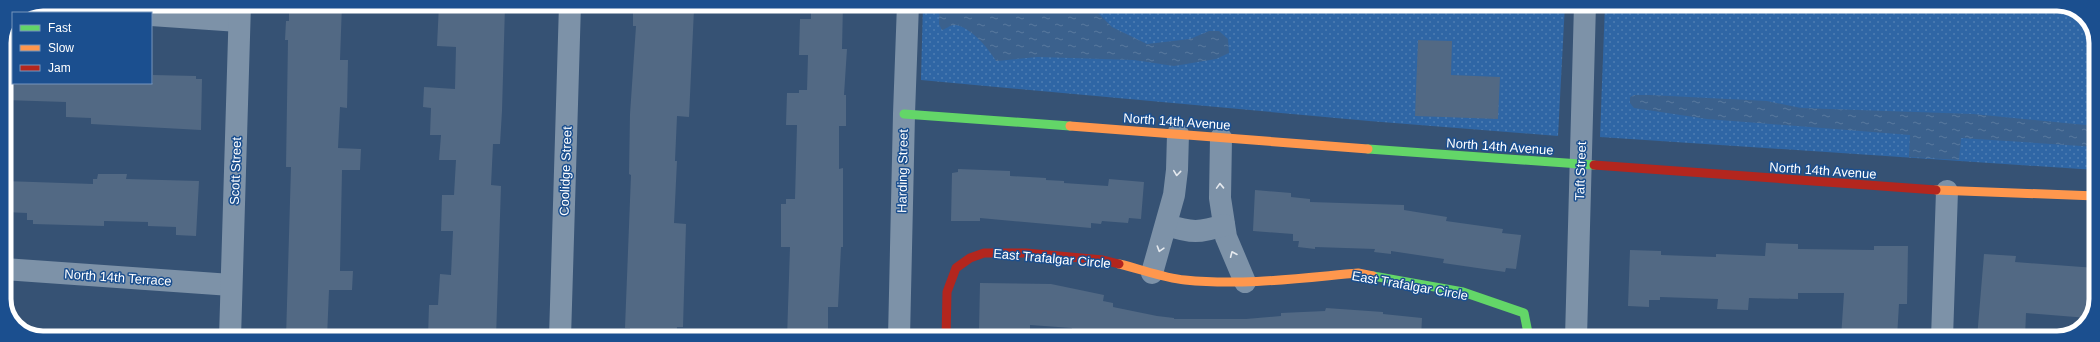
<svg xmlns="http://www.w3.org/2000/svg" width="2100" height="342" font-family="Helvetica,sans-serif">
	<defs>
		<pattern id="grass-dots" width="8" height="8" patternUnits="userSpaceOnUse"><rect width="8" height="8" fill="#2f66a5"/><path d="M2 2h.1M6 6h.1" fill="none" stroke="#4e7db2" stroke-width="1.8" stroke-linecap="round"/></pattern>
		<pattern id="water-ripples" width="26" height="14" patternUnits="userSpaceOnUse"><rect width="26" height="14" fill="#3b618d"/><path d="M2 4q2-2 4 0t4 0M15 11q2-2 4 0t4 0" fill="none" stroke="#58799e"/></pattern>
	</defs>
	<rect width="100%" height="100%" fill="#365274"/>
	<g fill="url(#grass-dots)">
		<path d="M923 4H1565L1558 136 1369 121 921 80Z"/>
		<path d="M1605 4H2062L2085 16 2096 38V170L1600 137Z"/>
	</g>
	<g fill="url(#water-ripples)">
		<path d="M940 4H1089L1112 27 1147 44 1190 39 1209 31H1219L1228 39 1229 53 1216 59 1174 66 1134 60 1038 57 996 61C989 49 969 25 954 25 950 25 946 29 942 30L939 24Z"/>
		<path d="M1634 95H1650L1767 101 1801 108 1973 114 2096 126V147L1961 138 1959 160 1909 157 1910 135 1707 119 1634 108 1630 103V97Z"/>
	</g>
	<g fill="#526984">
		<path d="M289 4H342L340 60H348L347 108 340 107 338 148 361 149 360 170H342L340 271H353L352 290H329L327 338H286L291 167H286L288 40H285L286 21H289Z"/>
		<path d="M439 4 505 6 502 111 500 144H493L491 185 501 186 496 338H428L429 305H438L440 274 451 275 453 231H441L442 195H454L456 160H439L441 135H430L431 108 423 107 424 87 455 89 456 47 437 46Z"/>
		<path d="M811 4H843L842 49H847L844 95H846V126H839V169L843 168V247H841L838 307H828V338H787L790 247H781V204H786V199H795L797 125H786L787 93H799V90H807L808 55H799L800 19H811Z"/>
		<path d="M633 7 694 9 689 117 677 116 675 161H677L674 223 686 224 683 327H677L676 338H630V328H625L631 175 629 174 630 114 636 26H633Z"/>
		<path d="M1418 40 1452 41 1451 75 1500 77 1498 119 1415 116Z"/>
		<path d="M153 75 196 76V79H202L201 130 91 124V118L66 117V102L4 100V83H153Z"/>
		<path d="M958 169 1010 171V176L1046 178V180L1064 181V183L1108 186 1109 179 1144 182 1141 219 1129 218 1128 223 1102 221 1101 224 1091 223V228L980 218V221H951L952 173 958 172Z"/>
		<path d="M98 174H127L126 179 199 181 196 236 176 235V227L148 226V222L104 221V226L33 224V220H27V213L4 212V181L93 184V179H97Z"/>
		<path d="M1255 190 1291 193V197L1310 199V202L1404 205V210L1447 217 1446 221 1503 229 1502 233 1521 235 1516 269 1506 268 1505 272 1443 263 1444 259 1391 251V254L1374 252 1375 249 1315 247V249L1298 247 1299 241H1293V234L1253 231Z"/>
		<path d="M1766 243 1798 244V249L1874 250V246H1908L1907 304H1899L1897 338H1841L1844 293H1798V299L1749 298 1748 310 1717 309 1718 299 1660 297V300H1649V307L1628 306 1630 250 1661 251V255L1716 257V254L1765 256Z"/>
		<path d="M1984 254 2016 256 2015 262 2096 268V304L2088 318 2026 313 2025 338H1977Z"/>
		<path d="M980 283 1051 284 1104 295 1103 301 1113 303V307L1157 316 1174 318V319H1246L1281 316V313L1325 311 1326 308 1383 312V314L1422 318 1421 338H1082L1070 335 1072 328 1030 325V332L979 331Z"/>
	</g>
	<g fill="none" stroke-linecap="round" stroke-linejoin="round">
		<g stroke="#7d92a8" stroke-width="22">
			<path d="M37 7 129 13"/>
			<path d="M151 15 239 21"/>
			<path d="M1221 138 1220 198 1226 237 1245 282"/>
			<path d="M1167 225C1191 233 1200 233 1224 225"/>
			<path d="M4 269 231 285"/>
			<path d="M1152 273 1174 195 1177 170 1178 134"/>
			<path d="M230 338 240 4"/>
			<path d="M560 338 570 4"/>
			<path d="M899 338 904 114 908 4"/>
			<path d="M1576 338 1585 4"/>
			<path d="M1942 338 1947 191"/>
		</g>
		<g stroke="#63d668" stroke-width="9">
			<path d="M904 114 1070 126"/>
			<path d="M1368 149 1594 165"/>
			<path d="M1373 276 1463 292 1524 313 1529 338"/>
		</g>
		<g stroke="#ff974d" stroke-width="9">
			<path d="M1070 126 1368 149"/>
			<path d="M1936 190 2096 196"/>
			<path d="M1119 264C1141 269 1163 278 1185 280 1242 286 1301 278 1358 273L1373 276"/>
		</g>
		<g stroke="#b3261e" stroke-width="9">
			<path d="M1594 165 1936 190"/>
			<path d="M946 338 947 292 956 268 970 258 984 253H1026L1103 260 1119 264"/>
		</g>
	</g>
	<defs><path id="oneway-chevron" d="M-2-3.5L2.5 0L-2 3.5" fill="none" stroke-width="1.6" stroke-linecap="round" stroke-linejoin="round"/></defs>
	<g stroke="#e5e9ee">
		<use href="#oneway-chevron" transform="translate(1177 173) rotate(96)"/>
		<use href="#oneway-chevron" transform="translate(1220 186) rotate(-92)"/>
		<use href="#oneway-chevron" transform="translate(1160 249) rotate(107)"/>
		<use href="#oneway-chevron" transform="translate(1233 254) rotate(-113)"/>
	</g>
	<g text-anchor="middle" stroke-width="3" stroke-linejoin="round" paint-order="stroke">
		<g font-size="13" fill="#fff" stroke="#1b4f8f">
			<text transform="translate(1177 121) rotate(4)" y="5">North 14th Avenue</text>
			<text transform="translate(1500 146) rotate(4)" y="5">North 14th Avenue</text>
			<text transform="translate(1823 170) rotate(4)" y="5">North 14th Avenue</text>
			<text transform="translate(235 171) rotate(-88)" y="5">Scott Street</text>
			<text transform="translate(565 171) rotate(-88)" y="5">Coolidge Street</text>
			<text transform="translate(902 171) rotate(-89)" y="5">Harding Street</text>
			<text transform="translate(1580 171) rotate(-88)" y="5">Taft Street</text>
			<text transform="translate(1052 258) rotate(5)" y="5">East Trafalgar Circle</text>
			<text transform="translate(118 277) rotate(4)" y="5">North 14th Terrace</text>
			<text transform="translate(1410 285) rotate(10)" y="5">East Trafalgar Circle</text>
		</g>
	</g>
	<path d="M0 0H2100V342H0ZM43 11H2057A32 32 0 0 1 2089 43V299A32 32 0 0 1 2057 331H43A32 32 0 0 1 11 299V43A32 32 0 0 1 43 11Z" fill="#1b4f8f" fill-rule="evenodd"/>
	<path fill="none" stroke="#fff" stroke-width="5" d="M43 11H2057A32 32 0 0 1 2089 43V299A32 32 0 0 1 2057 331H43A32 32 0 0 1 11 299V43A32 32 0 0 1 43 11Z"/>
	<rect x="12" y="12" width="140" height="72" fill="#1b4f8f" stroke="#7695bc"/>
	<rect x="20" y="25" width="20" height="6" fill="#63d668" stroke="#7695bc"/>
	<text x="48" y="32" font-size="12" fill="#ffffff">Fast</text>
	<rect x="20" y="45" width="20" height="6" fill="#ff974d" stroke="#7695bc"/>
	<text x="48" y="52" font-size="12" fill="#ffffff">Slow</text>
	<rect x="20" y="65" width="20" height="6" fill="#b3261e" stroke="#7695bc"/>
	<text x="48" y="72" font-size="12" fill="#ffffff">Jam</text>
</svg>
